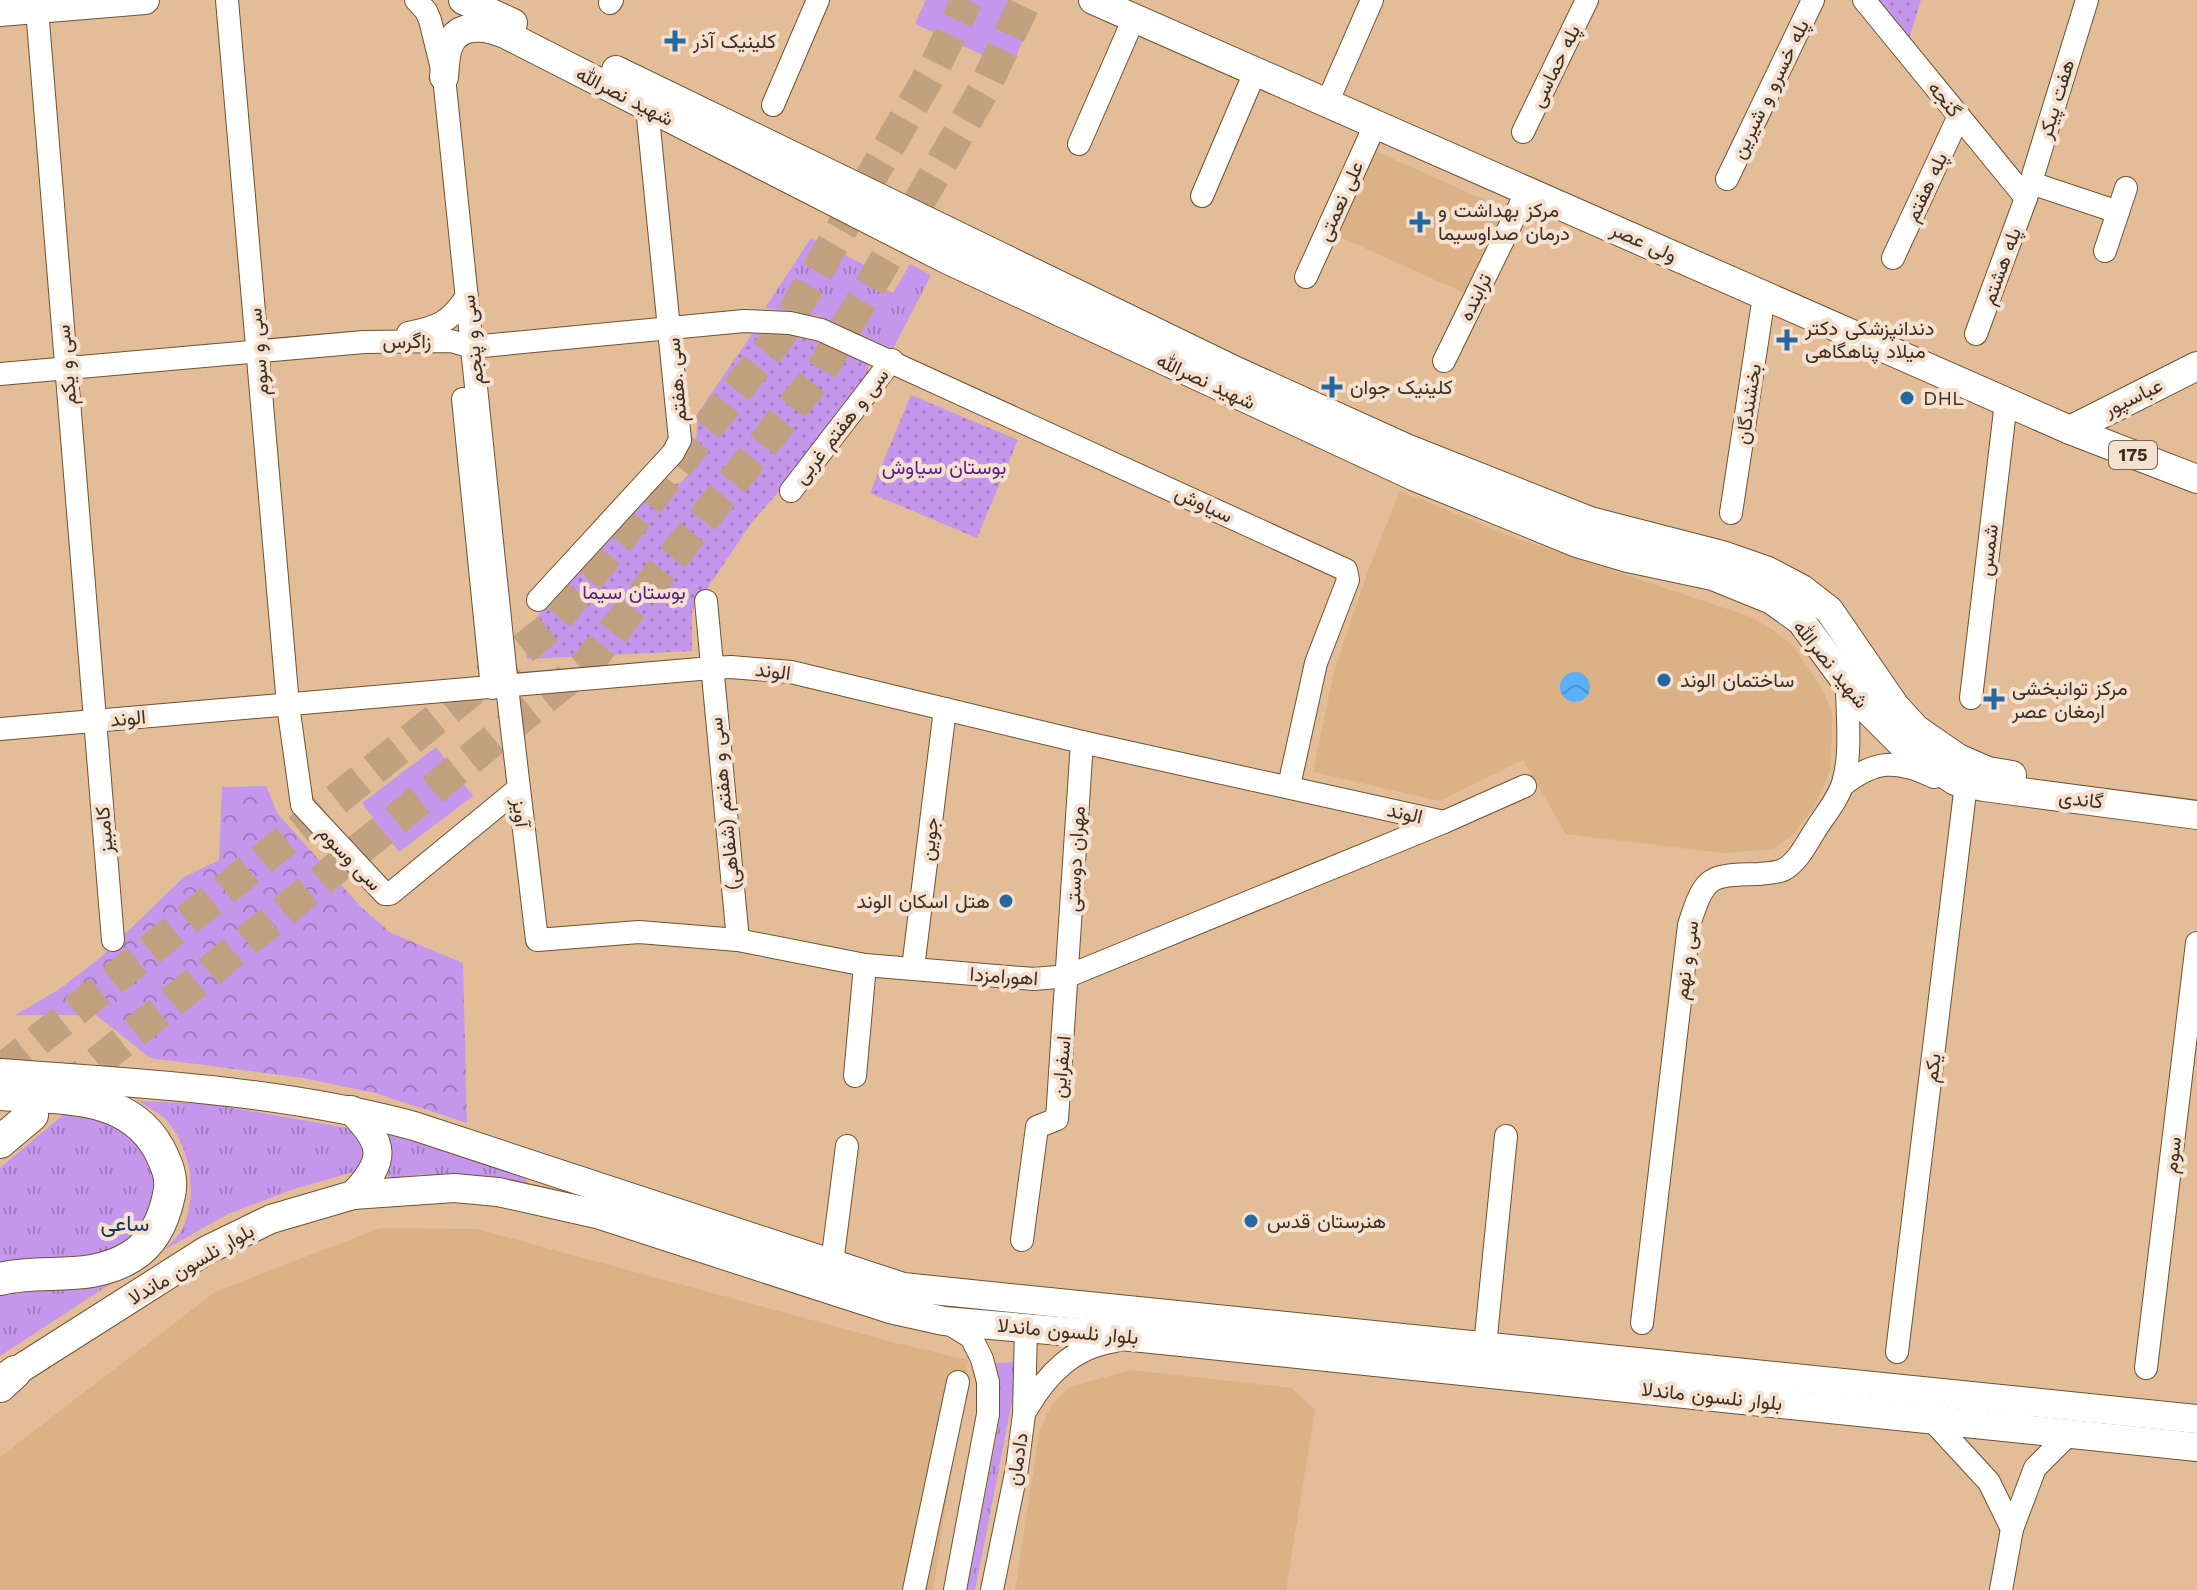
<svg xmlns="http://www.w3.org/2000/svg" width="2197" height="1590" font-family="'Work Sans',Vazirmatn,sans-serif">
	<defs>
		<pattern id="grass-tufts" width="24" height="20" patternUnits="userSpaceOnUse" patternTransform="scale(2)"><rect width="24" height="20" fill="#c497ed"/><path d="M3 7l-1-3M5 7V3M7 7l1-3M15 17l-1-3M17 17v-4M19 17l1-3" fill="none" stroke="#a17cc0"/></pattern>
		<pattern id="forest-crowns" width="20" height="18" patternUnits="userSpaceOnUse" patternTransform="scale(2)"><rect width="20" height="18" fill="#c497ed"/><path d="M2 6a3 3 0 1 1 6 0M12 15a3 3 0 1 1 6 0" fill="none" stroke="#a17cc0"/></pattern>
		<pattern id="park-dots" width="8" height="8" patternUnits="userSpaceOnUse" patternTransform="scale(2)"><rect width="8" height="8" fill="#c497ed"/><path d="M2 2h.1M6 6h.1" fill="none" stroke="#a17cc0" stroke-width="1.8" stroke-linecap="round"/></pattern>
		<pattern id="water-waves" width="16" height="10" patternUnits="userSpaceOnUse" patternTransform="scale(2)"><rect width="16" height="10" fill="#5ab0fb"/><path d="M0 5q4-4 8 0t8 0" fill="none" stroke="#4c90cb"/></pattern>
	</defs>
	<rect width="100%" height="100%" fill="#e2bd98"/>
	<g fill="#dbb186">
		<path d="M1371 149 1507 210 1469 295 1333 234Z"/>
		<path d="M1400 491 1515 538 1751 617 1773 630 1793 646 1823 690 1832 713V737L1830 771 1815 806 1794 833 1774 849 1723 853 1566 834 1523 760 1440 801 1313 772 1334 672 1368 571Z"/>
		<path d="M380 1228 477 1229 896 1343 968 1360 933 1590H0V1457L215 1292Z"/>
		<path d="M1131 1370 1292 1388 1315 1410 1286 1590H1015L1039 1434 1051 1405 1070 1387Z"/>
	</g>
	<g fill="url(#grass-tufts)">
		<path d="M811 238 883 274 879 286 893 293 910 264 931 275 893 349 819 316 765 308Z"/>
		<path d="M139 1101 211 1104 353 1129 369 1142 364 1169 294 1189 228 1214 164 1250C171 1243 180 1235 184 1225 197 1193 191 1151 169 1123 162 1114 148 1108 139 1101Z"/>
		<path d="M78 1112 109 1116 149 1150 156 1191 139 1233 120 1246 100 1254 0 1267V1168L63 1115Z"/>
		<path d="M379 1128 523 1177 530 1185 525 1190 421 1174 395 1179 387 1175C394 1155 390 1146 379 1128Z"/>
		<path d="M110 1276 113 1282 0 1356V1293Z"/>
		<path d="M1016 1362 1014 1392 975 1590H967L998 1429 994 1363Z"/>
	</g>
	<path fill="url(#forest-crowns)" d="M266 786 278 814 361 907 391 933 463 963 467 1123 375 1093 303 1078 150 1058 96 1015H15L58 990 100 958 184 877 219 860 222 787Z"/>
	<g fill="url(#park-dots)">
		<path d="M1877 0H1921L1909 39Z"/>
		<path d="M752 334C797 334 828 342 868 363V373L789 480 752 522 692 611V651L527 659 522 635 579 566 654 485H673L682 482 689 473 695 454 698 413Z"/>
		<path d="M911 395 1018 440 977 538 870 493Z"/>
	</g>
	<g fill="#c497ed">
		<path d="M926 0H1007L1035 12 1011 68 915 24Z"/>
		<path d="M436 747 473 796 399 852 362 803Z"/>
	</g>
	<circle fill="url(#water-waves)" cx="1575" cy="687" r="15"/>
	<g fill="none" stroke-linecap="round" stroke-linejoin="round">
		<g stroke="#c1a180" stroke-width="32" stroke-dasharray="32 16" stroke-linecap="butt">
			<path d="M0 1071 549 628 781 334 935 66 967 0"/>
			<path d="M60 1093 588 663 820 373 983 91 1026 0"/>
		</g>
		<g stroke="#71512f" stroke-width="24">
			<g id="minor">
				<path d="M227 0 288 705 302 805 385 894H390L518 789"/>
				<path d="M416 0 426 11 430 20 444 77 507 687 537 940 639 932 738 940 865 965 1034 979 1068 976 1444 822 1525 786"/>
				<path d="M1864 0 2026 198"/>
				<path d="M610 3 612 0"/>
				<path d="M37 9 113 940"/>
				<path d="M1327 103 1372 0"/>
				<path d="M773 105 818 0"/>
				<path d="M1523 132 1587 0"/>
				<path d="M1079 144 1134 18"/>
				<path d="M1727 179 1813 0"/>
				<path d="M2031 183 2118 212"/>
				<path d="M1202 196 1255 72"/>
				<path d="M2105 251 2126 188"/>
				<path d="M1893 258 1959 116"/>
				<path d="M1306 277 1375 125"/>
				<path d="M408 333C439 327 450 322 467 296"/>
				<path d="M1976 334 2026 198 2087 0"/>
				<path d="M1444 361 1527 191"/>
				<path d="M0 374 364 342 451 341 472 347 744 321 790 323 821 330 1346 570 1348 580 1316 663 1289 786"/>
				<path d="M463 399 492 688"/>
				<path d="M791 491 892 360"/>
				<path d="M1731 513 1764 296"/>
				<path d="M538 600 673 453 680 440 647 107"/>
				<path d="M706 601 738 940"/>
				<path d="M1971 698 2006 402"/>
				<path d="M0 729 711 668 731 667 791 672 1082 742 1444 822"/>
				<path d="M1843 785C1875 760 1897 759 1934 777"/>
				<path d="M913 968 945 709"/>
				<path d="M855 1076 865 965"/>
				<path d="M1022 1240 1037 1127 1057 1119 1082 742"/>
				<path d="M832 1263 847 1146"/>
				<path d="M948 1323 971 1337 982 1359 988 1382V1414L955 1590"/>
				<path d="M1642 1323 1689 925C1705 875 1709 875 1759 874 1767 873 1776 873 1783 870 1797 863 1806 845 1814 832 1823 817 1838 800 1843 783 1852 753 1847 716 1847 684"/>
				<path d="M1485 1346 1506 1136"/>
				<path d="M1897 1352 1966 784"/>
				<path d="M2146 1368 2197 943"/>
				<path d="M1026 1410C1047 1374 1073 1347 1115 1341"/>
				<path d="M1931 1419 1989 1482 2012 1529"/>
				<path d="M914 1590 958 1382"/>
				<path d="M992 1590 1017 1468 1024 1414 1026 1327"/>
				<path d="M2001 1590 2012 1529 2035 1468 2070 1433"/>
			</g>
		</g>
		<g stroke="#71512f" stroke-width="30">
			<g id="major">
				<path d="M463 0 513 23"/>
				<path d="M1093 0 2070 430 2197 479"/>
				<path d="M0 12 145 0"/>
				<path d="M616 70 1236 371 1406 448 1590 521 1722 555 1768 571 1802 589 1829 610 1895 706 1916 729 1958 758 1988 771 2012 775"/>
				<path d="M444 77C445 67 445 54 449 45 459 22 486 26 505 34L946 259 1413 476 1577 543 1628 558 1713 576 1772 600 1801 621 1864 706 1904 746 1955 781 1984 787 2197 815"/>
				<path d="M2070 430 2197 366"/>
				<path d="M0 1073C136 1083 282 1090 414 1126L903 1287 2197 1419"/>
				<path d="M351 1110C385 1144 387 1160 353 1195"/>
				<path d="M0 1378 15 1372 207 1250 271 1219 353 1195 454 1188 498 1192 597 1214 834 1291 890 1309 944 1321 1142 1338 2197 1447"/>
			</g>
		</g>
		<g stroke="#71512f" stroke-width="34">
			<g id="highway">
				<path d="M0 1094C58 1099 127 1091 159 1149 167 1165 173 1178 169 1195 164 1219 153 1243 132 1256 89 1283 44 1268 0 1279"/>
				<path d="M0 1142 32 1115"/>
				<path d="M0 1386 15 1372"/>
			</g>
		</g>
		<use href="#minor" stroke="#fff" stroke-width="22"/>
		<use href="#major" stroke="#fff" stroke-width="28"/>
		<use href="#highway" stroke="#fff" stroke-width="32"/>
	</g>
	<g fill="#27689e" stroke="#f4e1cf" stroke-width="3">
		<path d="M671 29h8v8h8v8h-8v8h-8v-8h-8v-8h8z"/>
		<path d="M1416 210h8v8h8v8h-8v8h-8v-8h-8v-8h8z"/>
		<path d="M1783 328h8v8h8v8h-8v8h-8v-8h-8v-8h8z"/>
		<path d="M1328 375h8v8h8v8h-8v8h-8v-8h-8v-8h8z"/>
		<circle cx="1907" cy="398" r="8"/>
		<circle cx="1664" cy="680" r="8"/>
		<path d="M1990 687h8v8h8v8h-8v8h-8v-8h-8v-8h8z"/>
		<circle cx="1006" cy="901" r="8"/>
		<circle cx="1251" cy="1221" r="8"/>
	</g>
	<g text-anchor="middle" stroke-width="8" stroke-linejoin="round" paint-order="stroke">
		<rect fill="#f4e1cf" stroke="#756454" stroke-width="2" x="2109" y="441" width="48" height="28" rx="6"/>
		<g font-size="18" font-weight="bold" fill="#3e2f20">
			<text x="2133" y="461">175</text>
		</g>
		<g font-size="20" fill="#3e2f20" stroke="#f4e1cf" text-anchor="start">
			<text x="693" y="48">کلینیک آذر</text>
			<text x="1438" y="217">مرکز بهداشت و<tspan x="1438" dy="23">درمان صداوسیما</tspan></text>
			<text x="1805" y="335">دندانپزشکی دکتر<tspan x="1805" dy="23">میلاد پناهگاهی</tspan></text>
			<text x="1350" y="394">کلینیک جوان</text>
			<text x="1923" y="405">DHL</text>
			<text x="1680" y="687">ساختمان الوند</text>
			<text x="2012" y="695">مرکز توانبخشی<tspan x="2012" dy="23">ارمغان عصر</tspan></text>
			<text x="990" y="908" text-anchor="end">هتل اسکان الوند</text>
			<text x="1267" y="1228">هنرستان قدس</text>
		</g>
		<g font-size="20" fill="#3e2f20" stroke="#f4e1cf">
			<text transform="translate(1555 66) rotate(-64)" y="7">پله حماسی</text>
			<text transform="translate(1770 89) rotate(-64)" y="7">پله خسرو و شیرین</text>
			<text transform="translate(625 96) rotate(27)" y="7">شهید نصرالله</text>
			<text transform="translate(1945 99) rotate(51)" y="7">گنجه</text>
			<text transform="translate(2056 99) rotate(-73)" y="7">هفت پیکر</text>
			<text transform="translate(1926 187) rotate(-65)" y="7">پله هفتم</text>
			<text transform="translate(1340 201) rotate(-66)" y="7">علی نعمتی</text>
			<text transform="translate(1644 242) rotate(24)" y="7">ولی عصر</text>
			<text transform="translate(2001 266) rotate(-70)" y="7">پله هشتم</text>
			<text transform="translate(1475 297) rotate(-64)" y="7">ترابنده</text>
			<text transform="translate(472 340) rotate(-96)" y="7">سی و پنجم</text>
			<text x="407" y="348">زاگرس</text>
			<text transform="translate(258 352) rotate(-95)" y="7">سی و سوم</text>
			<text transform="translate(66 365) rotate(-95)" y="7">سی و یکم</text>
			<text transform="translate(676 380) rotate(-95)" y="7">سی .هفتم</text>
			<text transform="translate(1206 381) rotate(25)" y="7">شهید نصرالله</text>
			<text transform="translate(2133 397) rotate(-26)" y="7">عباسپور</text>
			<text transform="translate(1748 404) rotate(-81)" y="7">بخشندگان</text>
			<text transform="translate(841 426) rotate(-52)" y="7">سی و هفتم غربی</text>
			<text transform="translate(1204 504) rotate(25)" y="7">سیاوش</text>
			<text transform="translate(1988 550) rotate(-83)" y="7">شمس</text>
			<text transform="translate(1831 664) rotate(51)" y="7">شهید نصرالله</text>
			<text transform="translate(773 671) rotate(7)" y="7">الوند</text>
			<text transform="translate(128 718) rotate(-5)" y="7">الوند</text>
			<text transform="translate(2081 799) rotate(7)" y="7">گاندی</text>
			<text transform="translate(724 804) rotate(-96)" y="7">سی و هفتم (شفاهی)</text>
			<text transform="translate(521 813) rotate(83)" y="7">آویز</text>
			<text transform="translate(1405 813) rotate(13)" y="7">الوند</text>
			<text transform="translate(104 830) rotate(-95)" y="7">کامبیز</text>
			<text transform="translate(929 839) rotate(-83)" y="7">جوین</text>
			<text transform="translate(350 858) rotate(46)" y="7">سی وسوم</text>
			<text transform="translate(1075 859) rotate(-87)" y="7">مهران دوستی</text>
			<text transform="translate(1686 960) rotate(-82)" y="7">سی و نهم</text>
			<text transform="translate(1004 976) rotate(4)" y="7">اهورامزدا</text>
			<text transform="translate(1061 1067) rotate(-85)" y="7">اسفراین</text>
			<text transform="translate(1932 1068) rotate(-83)" y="7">یکم</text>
			<text transform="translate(2172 1155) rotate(-83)" y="7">سوم</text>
			<text transform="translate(191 1264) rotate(-30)" y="7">بلوار نلسون ماندلا</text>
			<text transform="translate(1068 1331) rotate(5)" y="7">بلوار نلسون ماندلا</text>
			<text transform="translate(1712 1396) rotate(6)" y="7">بلوار نلسون ماندلا</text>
			<text transform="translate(1017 1459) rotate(-81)" y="7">دادمان</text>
		</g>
		<g font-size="20" fill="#5b1a85" stroke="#f4e1cf">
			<text x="944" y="474">بوستان سیاوش</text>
			<text x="634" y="599">بوستان سیما</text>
		</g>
		<g font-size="22" fill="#0d3b60" stroke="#f4e1cf">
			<text x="125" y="1231">ساعی</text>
		</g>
	</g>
</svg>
